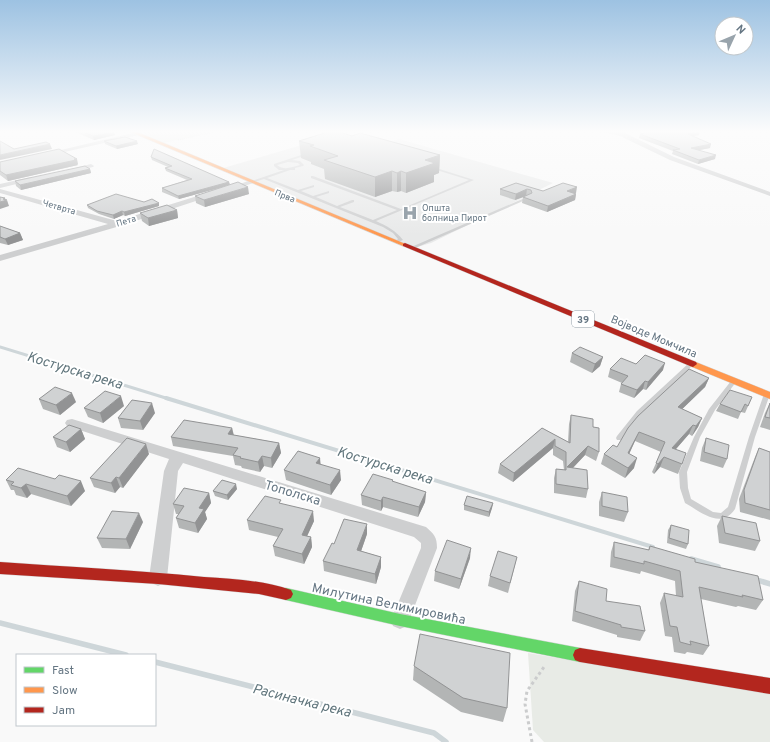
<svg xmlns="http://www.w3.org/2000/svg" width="770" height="742" font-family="Overpass,sans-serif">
	<rect width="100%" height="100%" fill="#f9f9f9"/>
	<path fill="#e8e9e9" d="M339 134 377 146 399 139 553 183 431 243 414 248 220 169Z"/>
	<g fill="#e8ebe6">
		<path d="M128 131H218L159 144Z"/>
		<path d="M528 653 770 694V742H544L533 730Z"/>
	</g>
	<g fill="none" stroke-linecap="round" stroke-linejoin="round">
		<path stroke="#ced6d9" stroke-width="3" d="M0 347 169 399"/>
		<path stroke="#ced6d9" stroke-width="4" d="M166 398 653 547"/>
		<g stroke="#ced6d9" stroke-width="5.5">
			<path d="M691 559 718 567"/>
			<path d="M754 579 770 584"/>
			<path d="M0 623 126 655"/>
			<path d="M155 662 434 733 446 742"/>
		</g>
		<g stroke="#d5d6d7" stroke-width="1">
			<path id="fast" d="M286 588 400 614 580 648 585 650 587 655 585 660 580 662 400 626 286 600 281 598 279 594 281 590Z"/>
		</g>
		<g stroke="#d5d6d7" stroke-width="1">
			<g id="slow">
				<path d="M128 131H135L408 245 403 246Z"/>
				<path d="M693 361 770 392V399L690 366 689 364 690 362Z"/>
			</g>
		</g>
		<g stroke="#d5d6d7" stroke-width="1">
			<g id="jam">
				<path d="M405 243 696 362 697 364 693 367 690 366 403 246V244Z"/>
				<path d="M0 562C68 567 136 570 204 577 232 579 263 580 291 590L293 594 291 598 286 600 259 594 158 584 0 574Z"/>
				<path d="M580 648 770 678V694L580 662 575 660 573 655 575 650Z"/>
			</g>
		</g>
		<path stroke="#cbcccd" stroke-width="1" stroke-dasharray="1 1" stroke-linecap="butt" d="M178 140 218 131"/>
		<path stroke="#cbcccd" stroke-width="3" stroke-dasharray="3 3" stroke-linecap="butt" d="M532 742 525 704 527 691 544 667"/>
		<g fill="#cecfd0" fill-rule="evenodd">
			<path d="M307 153 310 154 292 160 300 161 304 165 303 166 295 168V170H290L267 178 298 190 314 185V187L301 191 313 196 329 191V193L316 197 337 206 352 200H354V202L340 207 373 220 397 210 311 178V176H313L401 209 469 180 430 168V166L474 180 376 221C387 226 396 231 403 240L398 242 396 241 398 239 393 233 383 227 264 179 251 183 249 182 284 170H279L274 166V164ZM288 162 298 163 300 165C292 167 284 171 277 165Z"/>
			<path d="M527 197 530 198 413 249 409 248Z"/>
			<path d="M691 362 693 363 694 364 693 365 641 415 621 440H617L616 438 617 436 637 411 689 363Z"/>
			<path d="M733 380 736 382 715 410 700 437 687 472 688 488 691 499 713 512 721 513 728 507 749 437 764 394 767 392 769 393 770 394 755 437 735 509C721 530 701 512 685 503L680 488 679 472 694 437 709 409 731 381Z"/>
		</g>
		<g fill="#cecfd0" fill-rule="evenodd">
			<path d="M597 131H621L674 157 770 192V196L670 160 620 136Z"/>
			<path d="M137 132 139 133V135L47 156 44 154Z"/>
			<path d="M91 164 94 166 93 167 70 172 67 170Z"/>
			<path d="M31 177 34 179 33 180 0 188V184Z"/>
			<path d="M251 180 253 181V183L227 192 223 190Z"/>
			<path d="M0 189 117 221 207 193H213L214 195 120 226 0 261V255L108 224 0 193Z"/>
			<path d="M72 419 426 527C434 534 437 537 437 548L407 626 400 629 393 626 391 620 421 548V543L414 537 183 463 178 471 167 578 164 583 158 586 152 583 149 578 164 471 169 459 67 426 65 423 67 420Z"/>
		</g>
		<use href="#fast" fill="#63d668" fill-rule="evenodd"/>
		<use href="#slow" fill="#ff974d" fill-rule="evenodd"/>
		<use href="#jam" fill="#b3261e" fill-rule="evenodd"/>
	</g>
	<g fill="#b3b5b5">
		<path d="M73 131H113L115 135 94 140Z"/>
		<path d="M640 134 699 135 693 136 710 148 699 150 715 159 698 164 672 154 673 151 639 138Z"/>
		<path d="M352 136 440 155 439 173 434 175V182L406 193 401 191 397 192 392 191 375 197 325 179 324 169 311 164V162L301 158 299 141Z"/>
		<path d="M104 141 138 144 117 149 105 144Z"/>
		<path d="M151 157 229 182 230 185 179 199 162 192V188L187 180 166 171 165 168 168 167 152 160Z"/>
		<path d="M0 162 78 164H77L78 165 8 181 0 175Z"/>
		<path d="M90 169 91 173 21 190 16 186 15 181Z"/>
		<path d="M516 183 543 191 576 193H575L576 194 575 200 547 212 522 203 523 197 515 200 500 195V189Z"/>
		<path d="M249 194 205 207 196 203 195 196Z"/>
		<path d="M87 205 159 206 125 216 123 215 114 219 99 214 88 208Z"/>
		<path d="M177 210 178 218 149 226 142 221 140 213Z"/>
		<path d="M0 226 20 233 23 240 8 245 0 243Z"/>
		<path d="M572 353 603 357 600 366 592 373 570 362Z"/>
		<path d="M636 364 663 370 646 390 643 389 634 398 619 392 621 384 622 383 608 377 610 369Z"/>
		<path d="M709 378 705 387 682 409 702 418 698 427 692 436 689 434 676 449 682 464 678 474 660 467 654 474 652 472 661 452 635 441 629 454 634 468 625 478 601 464 604 454 617 447Z"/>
		<path d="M752 397 745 413 741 412 738 419 716 411 720 404Z"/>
		<path d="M39 399 76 402 60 415 43 409Z"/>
		<path d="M770 403V430L760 427 765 413Z"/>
		<path d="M124 406 103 423 88 417 84 408Z"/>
		<path d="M155 413 143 430 121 428 118 418Z"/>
		<path d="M571 415 593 427 599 452 596 461 585 455 573 468 588 489 586 498 554 493V478L556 469 564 470 563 461 553 455V448L513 482 498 473 500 464 542 428 568 442 569 424Z"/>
		<path d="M232 428 234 435 279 443 281 453 272 468 264 466 260 472 242 468 241 466 235 465 233 456 173 446 171 437Z"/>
		<path d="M81 429 85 439 70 452 57 447 53 437Z"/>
		<path d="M706 438 727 459 723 468 700 461 702 448Z"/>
		<path d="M759 448 770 452V520L740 512 739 499 755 457Z"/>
		<path d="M149 454 123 488 120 487 115 493 94 487 90 478Z"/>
		<path d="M320 458V464L341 480 331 495 286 480 284 470Z"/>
		<path d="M6 480 85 491 71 506 31 494 27 498 16 495 14 490H11Z"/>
		<path d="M393 482 426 492 425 502 418 517 383 507 381 511 362 505 361 495Z"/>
		<path d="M237 489 228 500 215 496 213 491Z"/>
		<path d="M602 492 628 512 624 522 599 516V502Z"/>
		<path d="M209 493 211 503 205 512 207 519 198 533 179 528 176 518 179 514H176L173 504Z"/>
		<path d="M493 503 492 508 489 517 464 510V505Z"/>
		<path d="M282 504 314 521 307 536 311 537 312 547 304 564 275 556 273 546 278 537 249 530 247 520Z"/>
		<path d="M722 516 760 541 755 551 719 543 717 526Z"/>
		<path d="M143 522 130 549 102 548 97 538Z"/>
		<path d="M671 525 688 544 686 549 667 543 668 530Z"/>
		<path d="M367 534 361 551 381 557V567L376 584 324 571 323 561 334 544Z"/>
		<path d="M614 542 648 550 650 546 695 562 763 600 756 610 738 606 736 607 701 599 709 646 703 655 687 652 685 654 674 652 672 637 665 636 660 603 664 593 676 596 675 581 641 571 640 574 610 567 611 552Z"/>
		<path d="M517 557 508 593 488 586 490 576Z"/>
		<path d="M470 558 459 589 434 581 435 571Z"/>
		<path d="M579 581 606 601 645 631 640 641 617 637V635L572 621 575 591Z"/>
		<path d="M414 666 507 708 503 722 461 712 413 680Z"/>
	</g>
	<g fill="#929394">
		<path d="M698 131H700L699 135 687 137 688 134Z"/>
		<path d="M114 132 115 135 94 140 93 136Z"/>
		<path d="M137 141 138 144 117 149 116 146Z"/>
		<path d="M50 144 52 149 0 160V155Z"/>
		<path d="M711 144 710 148 690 152 691 148Z"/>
		<path d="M440 155 439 173 434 175V182L406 193V173L425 160Z"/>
		<path d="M716 155 715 159 698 164 699 160Z"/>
		<path d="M77 159 78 164H77L78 165 8 181 6 175Z"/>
		<path d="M90 169 91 173 21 190 20 185Z"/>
		<path d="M392 171V191L375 197V177Z"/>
		<path d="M401 171V191L397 192V173Z"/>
		<path d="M229 182 230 185 179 199 178 196Z"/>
		<path d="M248 187 249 194 205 207 204 200Z"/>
		<path d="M577 187 576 193 566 197 567 191Z"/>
		<path d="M527 189 526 196 515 200 516 194Z"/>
		<path d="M576 194 575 200 547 212 548 206Z"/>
		<path d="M5 198 6 201 7 200 9 206 0 209V202L3 199Z"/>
		<path d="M159 203V206L125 216 124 212Z"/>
		<path d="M177 210 178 218 149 226 148 218Z"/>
		<path d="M122 211 123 215 114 219 113 215Z"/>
		<path d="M20 233 23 240 8 245 5 239Z"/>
		<path d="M603 357 600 366 592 373 595 364Z"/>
		<path d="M665 363 663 370 646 390 648 382Z"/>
		<path d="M709 378 705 387 674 417 678 407Z"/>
		<path d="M645 381 643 389 634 398 637 390Z"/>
		<path d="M72 393 76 402 60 415 56 405Z"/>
		<path d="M121 396 124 406 103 423 100 413Z"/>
		<path d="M152 403 155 413 143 430 140 421Z"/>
		<path d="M702 418 698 427 692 436 696 426Z"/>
		<path d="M693 425 689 434 669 457 672 448Z"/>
		<path d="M232 428 234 438 228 434Z"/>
		<path d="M81 429 85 439 70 452 66 442Z"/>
		<path d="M639 432 635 441 625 463 628 453Z"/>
		<path d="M555 439 553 448 513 482 514 473Z"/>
		<path d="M279 443 281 453 272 468 271 458Z"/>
		<path d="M146 444 149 454 123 488 119 478Z"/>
		<path d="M588 446 585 455 565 476 567 467Z"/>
		<path d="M262 456 264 466 260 472 258 462Z"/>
		<path d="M664 457 660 467 654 474 658 464Z"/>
		<path d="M320 458 321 468 316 463Z"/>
		<path d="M637 458 634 468 625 478 628 468Z"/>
		<path d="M340 470 341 480 331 495 330 485Z"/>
		<path d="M116 477 120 487 115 493 111 483Z"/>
		<path d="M81 481 85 491 71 506 67 496Z"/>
		<path d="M26 484 31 494 27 498 21 488Z"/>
		<path d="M236 484 237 489 228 500 227 495Z"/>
		<path d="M426 492 425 502 418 517 419 507Z"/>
		<path d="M209 493 211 503 205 512 207 519 198 533 195 523 199 508Z"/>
		<path d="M383 497V507L381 511V501Z"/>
		<path d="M493 503 492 508 489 517V512Z"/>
		<path d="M313 511 314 521 303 545 302 535Z"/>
		<path d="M139 513 143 522 130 549 126 539Z"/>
		<path d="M367 524V534L358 560 357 550Z"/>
		<path d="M311 537 312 547 304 564 302 554Z"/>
		<path d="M471 548 470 558 459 589 461 579Z"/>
		<path d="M381 557V567L376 584 375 574Z"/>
	</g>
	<g fill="#d0d2d3" stroke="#929394">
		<path d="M81 131H113L114 132 93 136Z"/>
		<path d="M331 131H337L352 136 360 133 440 155 425 160 435 163 406 173 401 171 397 173 392 171 375 177 324 160 338 156 310 146 314 145 299 141Z"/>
		<path d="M654 131H698L688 134 711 144 691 148 716 155 699 160 673 150 680 149 640 134Z"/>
		<path d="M125 137 137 141 116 146 104 141Z"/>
		<path d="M0 141 14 149 46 142 50 144 0 155Z"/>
		<path d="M59 149 77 159H74L76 160 6 175 0 171V162Z"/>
		<path d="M154 149 229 182 178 196 162 188 192 179 165 168 172 166 151 157Z"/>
		<path d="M85 166 90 169 20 185 15 181Z"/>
		<path d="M238 182 248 187 204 200 195 196Z"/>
		<path d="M516 183 543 191 563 183 577 187 567 191 576 194 548 206 523 197 532 193 531 190 527 189 516 194 500 189Z"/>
		<path d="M116 194 144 202 152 199 159 203 124 212 122 211 113 215 97 211 87 205Z"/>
		<path d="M0 197 5 198 3 199 7 200 0 202Z"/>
		<path d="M167 205 177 210 148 218 140 213Z"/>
		<path d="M0 226 20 233 5 239 0 237Z"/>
		<path d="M580 347 603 357 595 364 572 353Z"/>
		<path d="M645 355 665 363 648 382 645 381 637 390 621 384 628 376 610 369 621 358 636 364Z"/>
		<path d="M689 369 709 378 678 407 702 418 696 426 693 425 672 448 686 453 682 464 664 457 658 464 656 463 665 442 639 432 628 453 637 458 628 468 604 454 613 445 617 447 628 428 638 416Z"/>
		<path d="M55 387 72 393 56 405 39 399Z"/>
		<path d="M730 390 752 397 748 406 745 404 741 412 720 404Z"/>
		<path d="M105 391 121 396 100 413 84 408Z"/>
		<path d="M132 400 152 403 140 421 118 418Z"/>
		<path d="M770 403V418L765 417Z"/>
		<path d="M571 415 593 419V427L599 428V452L588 446 567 467 587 470 588 489 556 484V469L566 470V452L555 446V439L514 473 500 464 542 428 570 443Z"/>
		<path d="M184 420 232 428 228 434 279 443 271 458 262 456 258 462 240 458 241 457 233 455 238 448 171 437Z"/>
		<path d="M69 425 81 429 66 442 53 437Z"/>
		<path d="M127 438 146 444 119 478 116 477 111 483 90 478Z"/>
		<path d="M706 438 729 445 727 459 704 452Z"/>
		<path d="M759 448 770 452V510L745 503 744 490Z"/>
		<path d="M298 451 320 458 316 463 340 470 330 485 284 470Z"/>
		<path d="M18 468 55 479 59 475 81 481 67 496 26 484 21 488 11 485 14 482 6 480Z"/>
		<path d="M373 474 393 480 392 481 426 492 419 507 383 497 381 501 361 495Z"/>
		<path d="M222 480 236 484 227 495 213 491Z"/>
		<path d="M184 488 209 493 199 508 204 509 195 523 176 518 184 506 173 504Z"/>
		<path d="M602 492 627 497 628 512 602 506Z"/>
		<path d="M265 496 281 500 279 503 313 511 302 535 311 537 302 554 273 546 283 529 247 520Z"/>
		<path d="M467 496 493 503 489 512 464 505Z"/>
		<path d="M112 511 139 513 126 539 97 538Z"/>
		<path d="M722 516 756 523 760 541 725 533Z"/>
		<path d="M344 519 367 524 357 550 381 557 375 574 323 561 332 543 334 544Z"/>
		<path d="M671 525 689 530 688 544 669 538Z"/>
		<path d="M447 540 471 548 461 579 435 571Z"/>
		<path d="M614 542 649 550 650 546 695 559V562L758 576 763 600 742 595 743 597 699 587 709 646 690 641 691 645 680 642 677 627 670 626 664 593 683 597 680 571 644 561V564L614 557Z"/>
		<path d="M498 551 517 557 510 583 490 576Z"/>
		<path d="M579 581 607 589 606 601 640 606 645 631 621 627V625L575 611Z"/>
		<path d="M420 634 510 653 507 708 463 698 414 666Z"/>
	</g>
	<linearGradient id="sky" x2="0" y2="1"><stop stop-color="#9dc2e2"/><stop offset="0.56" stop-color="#fcfcfc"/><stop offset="1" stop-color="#fcfcfc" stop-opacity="0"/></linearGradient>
	<rect width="770" height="235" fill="url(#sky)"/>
	<defs>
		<g id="hospital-bare" transform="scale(1.2)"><path d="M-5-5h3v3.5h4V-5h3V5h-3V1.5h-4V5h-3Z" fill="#99a4ac" stroke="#fff" stroke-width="2.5" paint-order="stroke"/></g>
	</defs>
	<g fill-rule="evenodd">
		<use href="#hospital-bare" x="410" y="213"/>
	</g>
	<g text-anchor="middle" stroke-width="4" stroke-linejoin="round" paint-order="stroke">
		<g font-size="9" fill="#657683" stroke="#fff">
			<text transform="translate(285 196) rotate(22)" y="3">Прва</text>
			<text transform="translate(59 207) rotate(16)" y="3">Четврта</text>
			<text transform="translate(126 221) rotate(-17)" y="3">Пета</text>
		</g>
		<g font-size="9" fill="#657683" stroke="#fff" text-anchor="start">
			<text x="422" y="211">Општа<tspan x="422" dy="10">болница Пирот</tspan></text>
		</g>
		<rect fill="#fff" stroke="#939fa8" stroke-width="1" x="572" y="311" width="22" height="16" rx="3"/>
		<g font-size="10" font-weight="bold" fill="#657683">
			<text x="583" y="323">39</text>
		</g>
		<g font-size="11" fill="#657683" stroke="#fff">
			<text transform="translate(654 336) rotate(23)" y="4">Војводе Момчила</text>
		</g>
		<g font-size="13" fill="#657683" stroke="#fff">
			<text transform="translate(293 492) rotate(17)" y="5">Тополска</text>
			<text transform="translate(389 603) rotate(12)" y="5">Милутина Велимировића</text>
		</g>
		<g font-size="14" font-style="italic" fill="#60757c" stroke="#fff">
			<text transform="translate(75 370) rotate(17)" y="5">Костурска река</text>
			<text transform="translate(385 465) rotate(17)" y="5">Костурска река</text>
			<text transform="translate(302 700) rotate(14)" y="5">Расиначка река</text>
		</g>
	</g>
	<rect x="16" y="654" width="140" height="72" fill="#ffffff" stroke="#c1c8cd"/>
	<rect x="24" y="667" width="20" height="6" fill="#63d668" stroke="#c1c8cd"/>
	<text x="52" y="674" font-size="12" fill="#657683">Fast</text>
	<rect x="24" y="687" width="20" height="6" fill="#ff974d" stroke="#c1c8cd"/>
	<text x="52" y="694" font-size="12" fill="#657683">Slow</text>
	<rect x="24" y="707" width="20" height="6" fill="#b3261e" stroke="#c1c8cd"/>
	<text x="52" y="714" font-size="12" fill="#657683">Jam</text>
	<g transform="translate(734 36) rotate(46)"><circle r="19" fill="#ffffff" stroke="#c1c8cd"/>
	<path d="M0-3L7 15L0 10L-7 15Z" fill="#99a4ac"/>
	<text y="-6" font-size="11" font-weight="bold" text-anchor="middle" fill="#657683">N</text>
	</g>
</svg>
